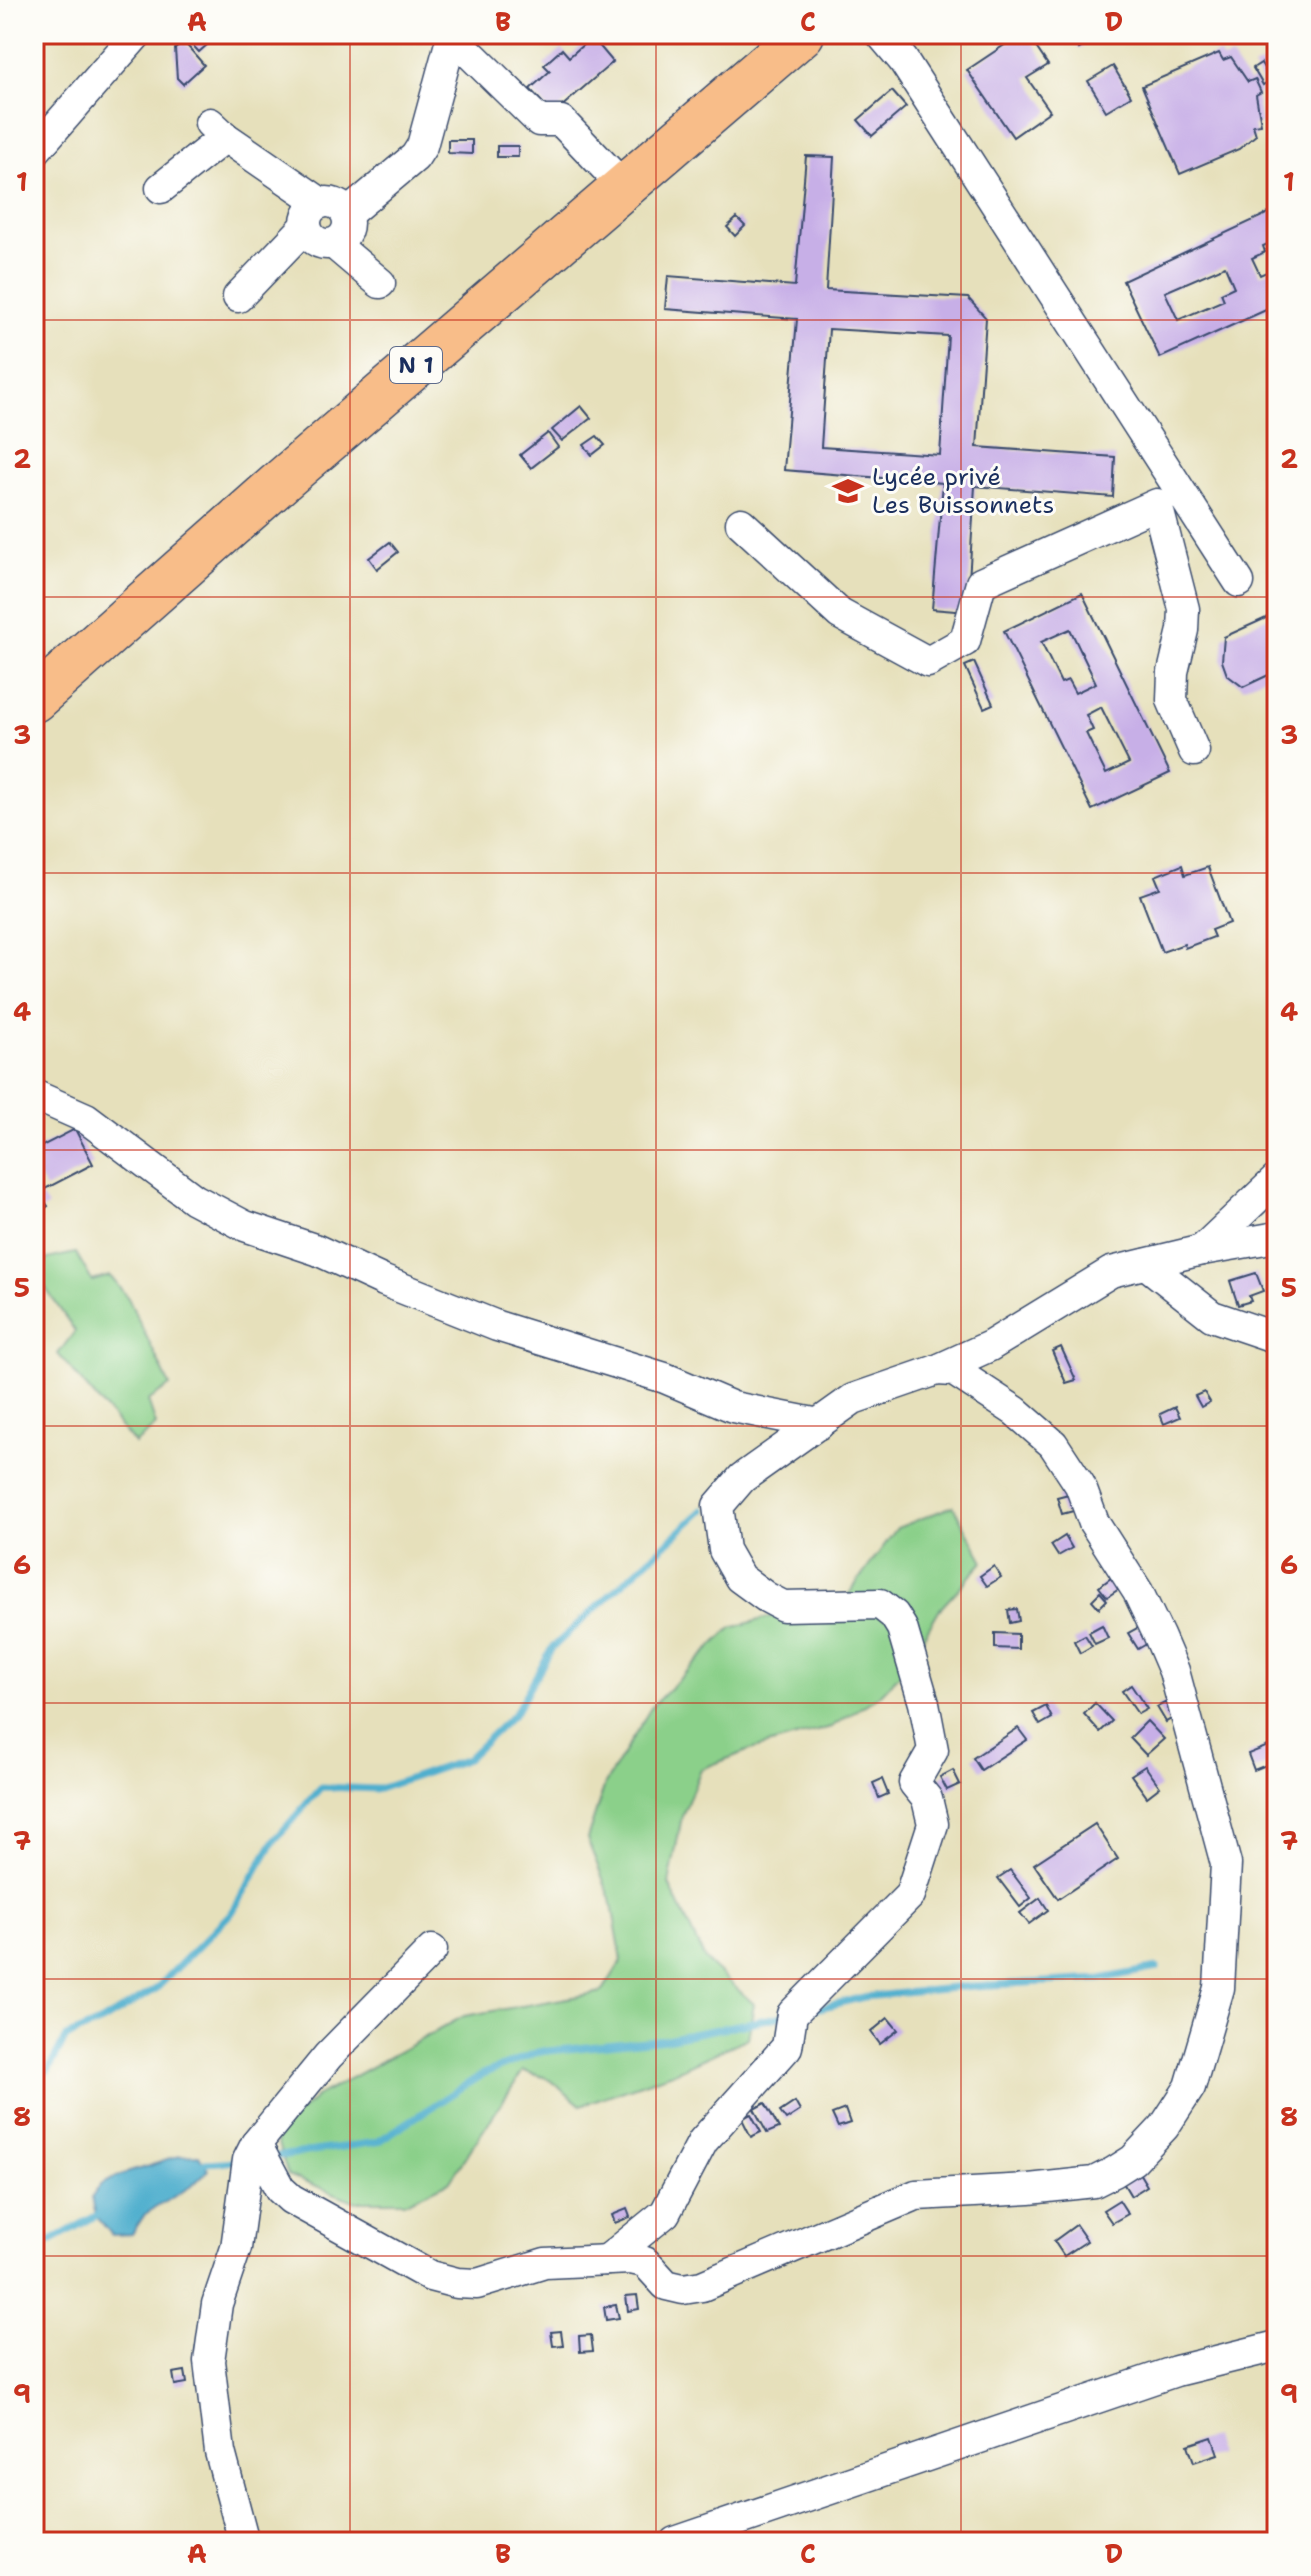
<svg xmlns="http://www.w3.org/2000/svg" width="1311" height="2576" font-family="'Shantell Sans',sans-serif">
	<rect width="100%" height="100%" fill="#fdfcf7"/>
	<filter id="ink" filterUnits="userSpaceOnUse"><feTurbulence type="fractalNoise" baseFrequency=".0125" numOctaves="2"/><feDisplacementMap in="SourceGraphic" scale="16" xChannelSelector="R" yChannelSelector="G"/><feConvolveMatrix kernelMatrix="1 2 1 2 8 2 1 2 1" color-interpolation-filters="sRGB"/></filter>
	<filter id="wash" filterUnits="userSpaceOnUse"><feTurbulence type="fractalNoise" baseFrequency=".006" numOctaves="4" result="noise"/><feDisplacementMap in="SourceGraphic" scale="32" xChannelSelector="R" yChannelSelector="G"/><feGaussianBlur stdDeviation="1.8" result="paint"/><feColorMatrix in="noise" values="0 0 0 0 0 0 0 0 0 0 0 0 0 0 0 0 0 1.4 0 .05"/><feComposite in="paint" operator="in"/></filter>
	<g filter="url(#wash)">
		<rect width="100%" height="100%" fill="#e6e0bb"/>
		<g fill="#8bd08a" stroke="#538074" stroke-width="2">
			<path d="M76 1253 92 1281 110 1276 128 1298 170 1386 148 1401 156 1425 135 1444 58 1354 75 1331 40 1280 47 1259Z"/>
			<path d="M953 1506 984 1561 939 1610 904 1670 879 1696 831 1727 750 1750 701 1769 682 1816 669 1884 705 1960 754 2004 748 2038 672 2073 581 2105 547 2078 523 2071 449 2182 408 2201H354L288 2175 275 2135 316 2097 464 2016 602 1992 622 1960 611 1899 587 1839 605 1784 652 1706 731 1628 848 1595 897 1528Z"/>
		</g>
		<path fill="#4fafce" stroke="#356f96" stroke-width="2" d="M199 2155 208 2170 193 2185 145 2214 132 2234 112 2235 96 2216 92 2197 101 2184 117 2176 180 2156Z"/>
		<g fill="none" stroke-linecap="round" stroke-linejoin="round">
			<g stroke="#4fafce" stroke-width="7">
				<path d="M811 2010 864 1997 973 1986 1101 1979 1157 1968"/>
				<path d="M34 2075 48 2071 66 2037 102 2022 156 1989 233 1911 274 1841 321 1787 379 1789 467 1759 515 1713 552 1648 703 1510"/>
				<path d="M272 2157 377 2142 483 2074 538 2052 666 2039 783 2016"/>
				<path d="M197 2166 204 2163 240 2161"/>
				<path d="M34 2250 103 2212"/>
			</g>
		</g>
		<g id="blocks">
			<g fill="#c7afe7" fill-rule="evenodd">
				<path d="M182 34H219L199 52Z"/>
				<path d="M1021 34H1027L1048 65 1027 78 1050 111 1013 137 967 70Z"/>
				<path d="M1070 34H1103L1079 49Z"/>
				<path d="M592 37 613 62 553 114 530 89 550 71 544 65 562 49 569 57Z"/>
				<path d="M184 42 204 65 183 84 177 78 175 49Z"/>
				<path d="M1219 53 1223 60 1231 57 1248 82 1255 79 1261 92 1256 95 1261 124 1253 125 1256 135 1239 149 1180 174 1142 86Z"/>
				<path d="M1261 63 1271 80 1263 85 1253 68Z"/>
				<path d="M1113 66 1131 96 1106 111 1088 81Z"/>
				<path d="M892 91 906 107 872 136 858 120Z"/>
				<path d="M448 140H472V154L448 153Z"/>
				<rect x="497" y="146" width="21" height="11"/>
				<path d="M806 156 834 157 826 290 968 298 986 318 977 447 1115 457 1113 497 975 486 967 612 932 609 943 483 784 470 797 319 665 309 668 276 795 286ZM829 329 948 336 940 455 821 447Z"/>
				<path d="M1277 209V240L1263 246 1265 252 1252 258 1260 275 1271 270 1275 277 1277 276V305L1160 358 1123 281ZM1225 266 1234 287 1221 293 1224 300 1178 320 1165 292Z"/>
				<path d="M737 218 745 226 735 236 727 227Z"/>
				<path d="M581 406 591 418 562 441 552 430Z"/>
				<path d="M548 433 558 447 531 468 520 455Z"/>
				<path d="M597 436 605 445 592 455 584 445Z"/>
				<path d="M390 542 398 552 377 569 369 558Z"/>
				<path d="M1082 593 1170 773 1092 810 1004 631ZM1070 629 1096 683 1075 693 1068 680 1061 683 1041 642ZM1101 707 1129 763 1106 774 1086 733 1093 730 1086 715Z"/>
				<path d="M1277 613V671L1243 687 1227 675 1222 661 1224 637Z"/>
				<path d="M974 662 993 704 984 708 965 666Z"/>
				<path d="M1182 865 1185 875 1208 867 1229 923 1211 930 1214 937 1185 948 1184 944 1162 952 1140 895 1160 888 1155 876Z"/>
				<path d="M75 1129 93 1164 45 1189 34 1167V1150Z"/>
				<path d="M34 1187 48 1206 34 1217Z"/>
				<path d="M1256 1273 1263 1291 1249 1296 1251 1301 1238 1305 1230 1281Z"/>
				<path d="M1061 1347 1076 1380 1066 1383 1052 1351Z"/>
				<path d="M1204 1392 1210 1402 1201 1407 1195 1396Z"/>
				<path d="M1175 1407 1180 1417 1164 1424 1160 1414Z"/>
				<path d="M1076 1492 1081 1509 1062 1514 1057 1497Z"/>
				<path d="M1065 1536 1072 1548 1058 1556 1051 1545Z"/>
				<path d="M994 1566 1001 1577 987 1586 980 1576Z"/>
				<path d="M1111 1578 1119 1589 1107 1597 1099 1587Z"/>
				<path d="M1100 1592 1107 1600 1099 1608 1092 1600Z"/>
				<path d="M1017 1609 1019 1621 1010 1623 1008 1610Z"/>
				<path d="M1148 1622 1157 1638 1138 1649 1128 1633Z"/>
				<path d="M1102 1625 1108 1638 1095 1644 1089 1632Z"/>
				<path d="M995 1633 1018 1634V1649L995 1648Z"/>
				<path d="M1085 1635 1092 1646 1080 1653 1074 1641Z"/>
				<path d="M1131 1685 1147 1709 1138 1714 1122 1691Z"/>
				<path d="M1176 1697 1184 1711 1166 1722 1157 1707Z"/>
				<path d="M1095 1703 1112 1721 1100 1732 1084 1714Z"/>
				<path d="M1046 1706 1052 1718 1040 1725 1033 1713Z"/>
				<path d="M1147 1721 1164 1739 1146 1755 1130 1738Z"/>
				<path d="M1018 1728 1027 1740 981 1770 973 1758Z"/>
				<path d="M1268 1746 1274 1762 1254 1770 1248 1754Z"/>
				<path d="M1145 1766 1160 1787 1147 1797 1131 1775Z"/>
				<path d="M953 1770 960 1784 947 1790 940 1777Z"/>
				<path d="M882 1779 888 1794 879 1798 873 1783Z"/>
				<path d="M1095 1824 1118 1859 1058 1899 1034 1864Z"/>
				<path d="M1010 1870 1031 1898 1020 1907 998 1878Z"/>
				<path d="M1040 1898 1048 1910 1029 1924 1020 1913Z"/>
				<path d="M888 2018 898 2030 880 2044 871 2032Z"/>
				<path d="M795 2102 800 2111 786 2120 780 2112Z"/>
				<path d="M765 2103 779 2128 767 2133 754 2109Z"/>
				<path d="M845 2109 850 2123 838 2127 832 2114Z"/>
				<path d="M751 2114 761 2132 751 2137 742 2119Z"/>
				<path d="M1138 2171 1147 2186 1131 2196 1122 2181Z"/>
				<path d="M1119 2200 1128 2214 1112 2223 1103 2210Z"/>
				<path d="M627 2209 630 2217 615 2223 612 2215Z"/>
				<path d="M1076 2225 1087 2241 1064 2256 1054 2241Z"/>
				<path d="M637 2295 639 2309 628 2311 626 2296Z"/>
				<path d="M616 2305 619 2318 606 2320 604 2307Z"/>
				<path d="M561 2331 563 2345 553 2346 551 2332Z"/>
				<path d="M591 2335 593 2351 580 2352 579 2336Z"/>
				<path d="M185 2371 187 2383 175 2385 173 2373Z"/>
				<path d="M1212 2437 1218 2454 1194 2462 1188 2445Z"/>
			</g>
		</g>
	</g>
	<g filter="url(#ink)">
		<use href="#blocks" fill-opacity="0" stroke="#394a6c" stroke-width="2"/>
		<g fill="none" stroke-linecap="round" stroke-linejoin="round">
			<g stroke="#394a6c" stroke-width="33">
				<g id="minor">
					<path d="M881 34 903 60 1239 582"/>
					<path d="M210 123 225 137 321 203"/>
					<path d="M34 152 137 34"/>
					<path d="M161 188 225 137"/>
					<circle cx="327" cy="223" r="21"/>
					<path d="M347 214 415 157 422 146 452 36 539 121H561L624 187"/>
					<path d="M334 244 380 283"/>
					<path d="M238 297 306 226"/>
					<path d="M741 523 840 614 928 662 965 641 981 583 1157 504 1184 609 1183 630 1173 672 1172 700 1194 751"/>
					<path d="M34 1095 86 1118 194 1199 245 1226 317 1250 384 1281 497 1326 665 1378 733 1407 819 1424"/>
					<path d="M1202 1250 1277 1179"/>
					<path d="M1146 1264 1212 1316 1277 1338"/>
					<path d="M256 2144 280 2189 291 2199 430 2276 457 2283 477 2284 545 2263 631 2259 645 2262 666 2285 683 2289 702 2286 916 2195 1029 2189 1094 2182 1114 2172 1133 2160 1164 2127 1190 2087 1219 1988 1226 1864 1174 1671 1159 1636 1138 1592 1094 1523 1080 1485 1053 1444 1015 1411 954 1371 937 1370"/>
					<path d="M607 2260 665 2213 703 2141 787 2047 792 2014 910 1895 933 1824 927 1799 914 1783 933 1750 924 1703 902 1628 894 1615 880 1604 783 1606 766 1597 740 1578 724 1550 718 1506 742 1478 853 1399 937 1370 990 1346 1111 1272 1202 1250 1277 1237"/>
					<path d="M244 2542 220 2452 209 2361 217 2304 236 2248 248 2160 256 2144 328 2056 432 1950"/>
					<path d="M675 2542 1176 2371 1277 2346"/>
				</g>
			</g>
			<g stroke="#394a6c" stroke-width="47">
				<path id="highway" d="M34 700 285 478 802 34"/>
			</g>
			<use href="#minor" stroke="#fff" stroke-width="30"/>
			<use href="#highway" stroke="#f8bd89" stroke-width="44"/>
		</g>
	</g>
	<path fill="none" stroke="#c8321e" stroke-width="2" stroke-opacity="0.55" d="M350 34V2542M656 34V2542M961 34V2542M34 320H1277M34 597H1277M34 873H1277M34 1150H1277M34 1426H1277M34 1703H1277M34 1979H1277M34 2256H1277"/>
	<defs>
		<g id="school-bare" transform="scale(2.4)"><path d="M0-5L7-2L0 1L-7-2ZM-4 1L0 2.5L4 1V4Q0 6-4 4Z" fill="#c8321e" stroke="#fdfcf7" stroke-width="2.5" paint-order="stroke"/></g>
	</defs>
	<g fill-rule="evenodd">
		<use href="#school-bare" x="848" y="491"/>
	</g>
	<g text-anchor="middle" stroke-width="6" stroke-linejoin="round" paint-order="stroke">
		<rect fill="#fdfcf7" stroke="#5f6c8c" stroke-width="2" x="390" y="347" width="52" height="36" rx="6"/>
		<g font-size="22" font-weight="bold" fill="#1b2f5e">
			<text x="416" y="373">N 1</text>
		</g>
		<g font-size="24" fill="#1b2f5e" stroke="#fdfcf7" text-anchor="start">
			<text x="872" y="485">Lycée privé<tspan x="872" dy="28">Les Buissonnets</tspan></text>
		</g>
	</g>
	<rect width="1311" height="2576" fill="none" stroke="#fdfcf7" stroke-width="88"/>
	<rect x="44" y="44" width="1223" height="2488" fill="none" stroke="#c8321e" stroke-width="3"/>
	<g font-size="26" text-anchor="middle" font-weight="bold" fill="#c8321e">
		<text x="197" y="31">A</text>
		<text x="503" y="31">B</text>
		<text x="808" y="31">C</text>
		<text x="1114" y="31">D</text>
		<text x="22" y="191">1</text>
		<text x="1289" y="191">1</text>
		<text x="22" y="468">2</text>
		<text x="1289" y="468">2</text>
		<text x="22" y="744">3</text>
		<text x="1289" y="744">3</text>
		<text x="22" y="1021">4</text>
		<text x="1289" y="1021">4</text>
		<text x="22" y="1297">5</text>
		<text x="1289" y="1297">5</text>
		<text x="22" y="1574">6</text>
		<text x="1289" y="1574">6</text>
		<text x="22" y="1850">7</text>
		<text x="1289" y="1850">7</text>
		<text x="22" y="2126">8</text>
		<text x="1289" y="2126">8</text>
		<text x="22" y="2403">9</text>
		<text x="1289" y="2403">9</text>
		<text x="197" y="2563">A</text>
		<text x="503" y="2563">B</text>
		<text x="808" y="2563">C</text>
		<text x="1114" y="2563">D</text>
	</g>
</svg>
